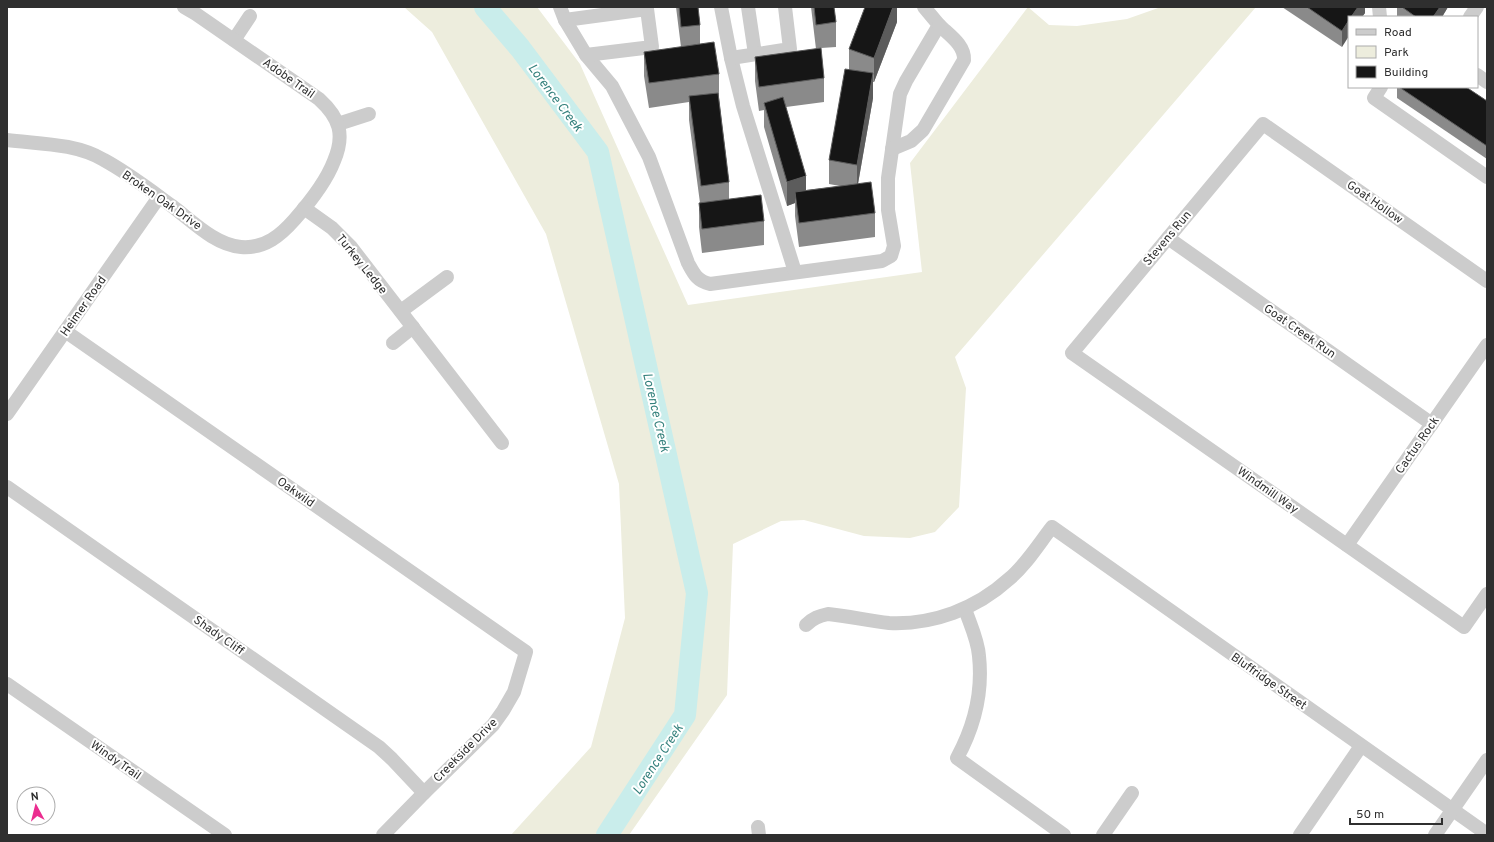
<svg xmlns="http://www.w3.org/2000/svg" width="1494" height="842" font-family="Overpass,sans-serif">
	<rect width="100%" height="100%" fill="#fff"/>
	<path fill="#ededdd" d="M404 7H537L580 64 688 305 922 272 910 163 1028 7 1049 25 1077 26 1127 19 1161 7H1256L955 357 966 388 959 507 935 532 910 538 864 536 804 520 781 521 733 544 727 695 629 835H511L591 747 625 618 619 484 546 234 432 32Z"/>
	<g fill="none" stroke-linecap="round" stroke-linejoin="round">
		<path stroke="#c9edeb" stroke-width="22" d="M485 7 520 48 598 152 697 593 685 715 607 835"/>
		<g stroke="#ccc" stroke-width="14">
			<path d="M560 7 565 20 586 55 612 86 649 157 688 263C694 274 697 281 710 284L882 261 891 256 894 246 888 210V178L900 94 906 81 939 25 924 7"/>
			<path d="M721 7 731 58 743 106 795 272"/>
			<path d="M748 7 755 54"/>
			<path d="M1379 7 1380 17"/>
			<path d="M1470 17 1477 7"/>
			<path d="M565 20 647 9 652 47 586 55"/>
			<path d="M234 40 250 16"/>
			<path d="M731 58 790 49 785 7"/>
			<path d="M1477 75 1487 82"/>
			<path d="M1381 87 1374 98 1487 177"/>
			<path d="M338 124 369 114"/>
			<path d="M7 140C39 144 75 143 104 160 128 173 150 190 172 206 192 221 215 245 241 247 265 249 281 235 295 219 310 202 326 182 334 161 345 135 340 118 319 99L196 14 184 7"/>
			<path d="M892 149 911 141 923 130 964 60C965 45 949 35 939 25"/>
			<path d="M304 208 332 228 351 247 502 443"/>
			<path d="M1168 238 1432 424"/>
			<path d="M1487 281 1263 124 1072 353 1464 627 1487 594"/>
			<path d="M401 311 447 277"/>
			<path d="M65 331 526 652 514 692 503 711 493 725 424 793 383 835"/>
			<path d="M393 343 413 327"/>
			<path d="M7 414 159 197"/>
			<path d="M7 487 379 747 392 759 424 793"/>
			<path d="M1347 545 1487 345"/>
			<path d="M965 609C970 624 978 640 979 656 983 693 974 727 957 758L1064 835"/>
			<path d="M806 625C813 618 819 616 828 614 849 616 869 621 889 623 933 625 976 609 1009 579 1026 565 1038 545 1052 527L1487 834"/>
			<path d="M7 684 225 835"/>
			<path d="M758 827 759 835"/>
			<path d="M1103 835 1132 793"/>
			<path d="M1300 835 1361 746"/>
			<path d="M1435 835 1487 760"/>
		</g>
	</g>
	<g fill="#8a8a8a">
		<path d="M676 7H698L700 25V44L719 74V98L729 182V199L764 221V245L702 253 699 227V203H700L689 120V102L649 108 644 76V52L681 47Z"/>
		<path d="M811 7H834L836 22V47L821 48 824 78V102L786 107 806 190 840 186 829 184V160L849 70V49L897 7V22L874 82H873V98L858 184 875 213V237L799 247 795 216V203L787 206 764 127V110L759 111 755 81V57L816 49Z"/>
		<path d="M1282 7H1365V13L1362 17H1349L1342 47Z"/>
		<path d="M1397 7H1448L1442 17H1398L1397 16Z"/>
		<path d="M1397 87H1466L1487 101V159L1397 98Z"/>
	</g>
	<g fill="#5c5c5c">
		<path d="M893 7H897V22L874 82V58Z"/>
		<path d="M1358 7H1365V13L1362 17H1351Z"/>
		<path d="M1440 7H1448L1442 17H1433Z"/>
		<path d="M1349 20V36L1342 47V31Z"/>
		<path d="M873 73V98L857 189V165Z"/>
		<path d="M806 176V200L795 192V203L787 206V182Z"/>
	</g>
	<g fill="#161616" stroke="#5c5c5c">
		<path d="M679 7H698L700 25 681 27Z"/>
		<path d="M814 7H834L836 22 816 25Z"/>
		<path d="M865 7H893L874 58 849 49Z"/>
		<path d="M1307 7H1358L1351 17H1349V20L1342 31Z"/>
		<path d="M1402 7H1440L1433 17H1416Z"/>
		<path d="M714 42 719 74 649 83 644 52Z"/>
		<path d="M821 48 824 78 759 87 755 57Z"/>
		<path d="M845 69 873 73 857 165 829 160Z"/>
		<path d="M1399 87H1466L1487 101V146Z"/>
		<path d="M718 93 729 182 701 186 689 96Z"/>
		<path d="M783 97 806 176 787 182 764 103Z"/>
		<path d="M871 182 875 213 799 223 795 192Z"/>
		<path d="M761 195 764 221 702 229 699 203Z"/>
	</g>
	<g text-anchor="middle" stroke-width="4" stroke-linejoin="round" paint-order="stroke">
		<g font-size="12" fill="#2f2f2f" stroke="#fff">
			<text transform="translate(289 78) rotate(35)" y="4">Adobe Trail</text>
			<text transform="translate(162 200) rotate(35)" y="4">Broken Oak Drive</text>
			<text transform="translate(1375 202) rotate(35)" y="4">Goat Hollow</text>
			<text transform="translate(1167 238) rotate(-50)" y="4">Stevens Run</text>
			<text transform="translate(362 264) rotate(51)" y="4">Turkey Ledge</text>
			<text transform="translate(83 306) rotate(-55)" y="4">Heimer Road</text>
			<text transform="translate(1300 331) rotate(35)" y="4">Goat Creek Run</text>
			<text transform="translate(1417 445) rotate(-55)" y="4">Cactus Rock</text>
			<text transform="translate(1268 490) rotate(35)" y="4">Windmill Way</text>
			<text transform="translate(296 492) rotate(35)" y="4">Oakwild</text>
			<text transform="translate(219 635) rotate(35)" y="4">Shady Cliff</text>
			<text transform="translate(1269 681) rotate(35)" y="4">Bluffridge Street</text>
			<text transform="translate(465 750) rotate(-45)" y="4">Creekside Drive</text>
			<text transform="translate(116 760) rotate(35)" y="4">Windy Trail</text>
		</g>
		<g font-size="13" font-style="italic" fill="#34807c" stroke="#fff">
			<text transform="translate(556 97) rotate(53)" y="5">Lorence Creek</text>
			<text transform="translate(657 412) rotate(77)" y="5">Lorence Creek</text>
			<text transform="translate(657 759) rotate(-57)" y="5">Lorence Creek</text>
		</g>
	</g>
	<rect width="1494" height="842" fill="none" stroke="#2f2f2f" stroke-width="16"/>
	<rect x="1348" y="16" width="130" height="72" fill="#ffffff" stroke="#acacac"/>
	<rect x="1356" y="29" width="20" height="6" fill="#cccccc" stroke="#acacac"/>
	<text x="1384" y="36" font-size="12" fill="#2f2f2f">Road</text>
	<rect x="1356" y="46" width="20" height="12" fill="#ededdd" stroke="#acacac"/>
	<text x="1384" y="56" font-size="12" fill="#2f2f2f">Park</text>
	<rect x="1356" y="66" width="20" height="12" fill="#161616" stroke="#acacac"/>
	<text x="1384" y="76" font-size="12" fill="#2f2f2f">Building</text>
	<g transform="translate(36 806) rotate(353)"><circle r="19" fill="#ffffff" stroke="#acacac"/>
	<path d="M0-3L7 15L0 10L-7 15Z" fill="#eb2d90"/>
	<text y="-6" font-size="11" font-weight="bold" text-anchor="middle" fill="#2f2f2f">N</text>
	</g>
	<path d="M1350 818v6h92v-6" fill="none" stroke="#2f2f2f" stroke-width="2"/>
	<text x="1356" y="818" font-size="12" fill="#2f2f2f" stroke="#ffffff" stroke-width="3" paint-order="stroke">50 m</text>
</svg>
